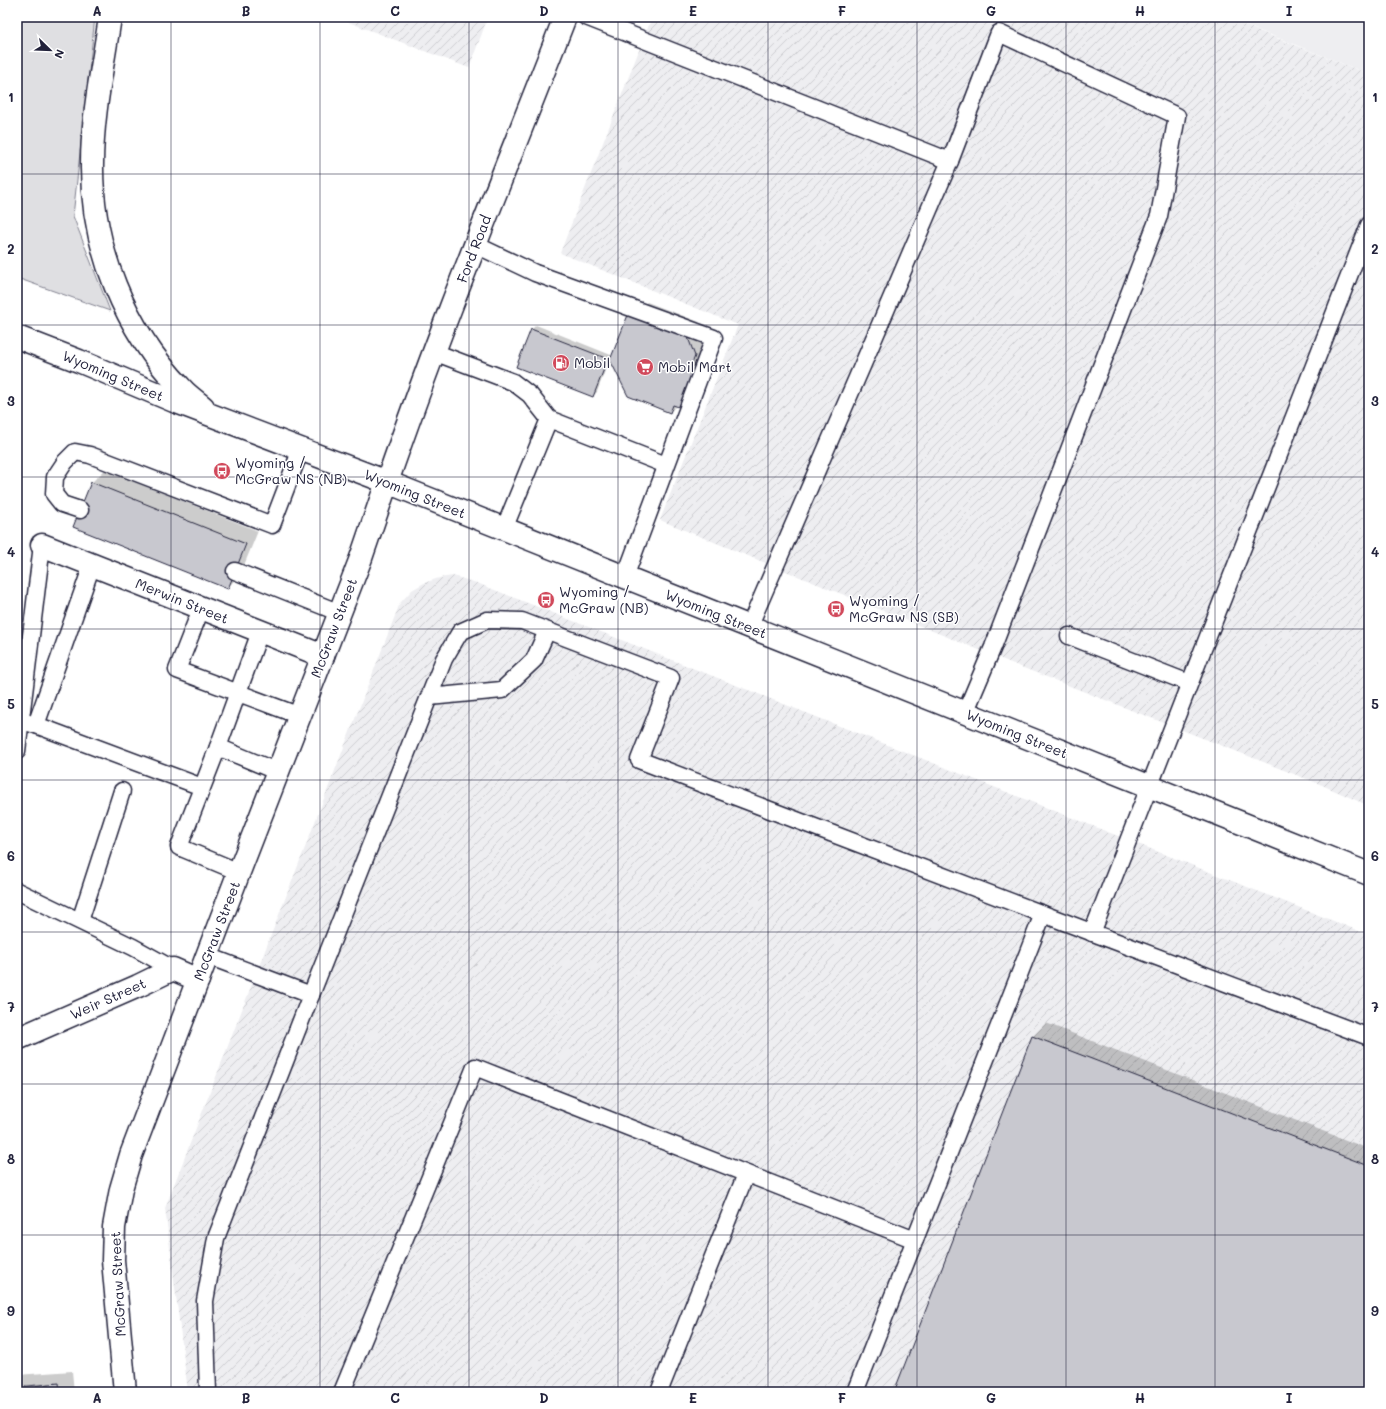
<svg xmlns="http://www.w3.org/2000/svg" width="1386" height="1409" font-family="Mali,sans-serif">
	<defs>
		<pattern id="industrial-furrows" width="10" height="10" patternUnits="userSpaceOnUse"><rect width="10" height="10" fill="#eeeef1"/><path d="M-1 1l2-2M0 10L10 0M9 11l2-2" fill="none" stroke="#ccccd0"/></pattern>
	</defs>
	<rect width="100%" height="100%" fill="#fff"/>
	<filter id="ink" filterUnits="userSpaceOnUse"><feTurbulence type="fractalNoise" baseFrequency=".025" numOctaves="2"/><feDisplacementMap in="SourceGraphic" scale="8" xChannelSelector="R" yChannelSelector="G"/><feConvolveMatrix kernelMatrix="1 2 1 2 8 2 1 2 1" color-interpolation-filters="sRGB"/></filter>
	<g filter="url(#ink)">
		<path fill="#eeeef1" d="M1223 17H1369V74L1268 34Z"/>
		<g fill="url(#industrial-furrows)">
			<path d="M335 17H488L469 68Z"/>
			<path d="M652 17H1223L1369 74V806L1322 785 1021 667 660 520 738 325 560 253Z"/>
			<path d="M453 576 477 583 1369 935V1392H188L165 1208 400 603 412 590 424 583 439 578Z"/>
		</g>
		<path fill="#dfdfe2" stroke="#80808e" d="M20 17H95L73 216 110 311 17 278V49Z"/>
		<g fill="#0003">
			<path d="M647 302 699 322 707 343 677 405 670 412 629 316 642 303 645 304Z"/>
			<path d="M536 325 611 355 597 392 593 396 517 366 532 329Z"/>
			<path d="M105 470 258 531 240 575 227 588 92 482Z"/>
			<path d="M1046 1023 1369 1149V1392H895L1033 1036Z"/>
			<path d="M72 1371 74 1392H17V1375Z"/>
		</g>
		<g fill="#c8c8cf" stroke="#22223b">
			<path d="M634 314 687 335 695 356 689 372 697 376 684 409 673 405 670 413 628 396 610 360 628 315 632 317Z"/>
			<path d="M531 329 608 359 593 397 516 367Z"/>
			<path d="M91 482 246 544 228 589 73 527Z"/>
			<path d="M1032 1036 1369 1166V1392H894Z"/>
			<path d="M59 1383 60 1392H17V1387Z"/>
		</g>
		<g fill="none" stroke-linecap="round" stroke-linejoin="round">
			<g stroke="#22223b" stroke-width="19">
				<g id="lane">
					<path d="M586 17 950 161"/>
					<path d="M476 245 535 273 714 338 625 577"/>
					<path d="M434 352 513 382 530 395 549 419"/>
					<path d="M80 510 62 504 54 494 55 477 65 462 75 452 90 455 272 525 301 449"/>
					<path d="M504 529 549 419 666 465"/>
					<path d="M235 571 340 613"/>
					<path d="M201 609 177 670 300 716"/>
					<path d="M749 627 863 364 950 161 999 33 1177 116 1159 216 993 647 965 713"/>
					<path d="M260 632 218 747 278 772"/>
					<path d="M1069 636 1189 683"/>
					<path d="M429 697 502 690 534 660 547 631"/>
					<path d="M21 721 36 725 202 787"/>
					<path d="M36 725 92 565"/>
					<path d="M218 747 179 847 239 872"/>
					<path d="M17 751 42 545"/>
					<path d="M17 891 133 947 173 969"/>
					<path d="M80 921 122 791"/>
					<path d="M1092 933 1369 225"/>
					<path d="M208 956 311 995 444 659 460 632 487 620 522 621 671 678 639 760 1043 914"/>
					<path d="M208 1392 205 1301 216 1238 311 995"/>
					<path d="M342 1392 475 1067 915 1240"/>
					<path d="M659 1392 746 1174"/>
					<path d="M855 1392 1043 914 1369 1037"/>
				</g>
			</g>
			<g stroke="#22223b" stroke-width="25">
				<path id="street" d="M42 545 323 656"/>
			</g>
			<g stroke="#22223b" stroke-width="25">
				<g id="secondary">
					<path d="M17 1039 138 986 173 969 198 980"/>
					<path d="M125 1392 113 1260 114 1227 121 1189 131 1155 239 872 361 558 387 482 1369 874"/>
				</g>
			</g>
			<g stroke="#22223b" stroke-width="25">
				<g id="primary">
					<path d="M110 17C103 66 92 115 92 164 91 247 125 330 182 389 188 396 196 401 203 407"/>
					<path d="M17 337 79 361 174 401 387 482C441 325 505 171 565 17"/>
				</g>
			</g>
			<use href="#lane" stroke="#fff" stroke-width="16"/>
			<use href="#street" stroke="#fff" stroke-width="22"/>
			<use href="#secondary" stroke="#fff" stroke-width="22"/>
			<use href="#primary" stroke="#fff" stroke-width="22"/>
		</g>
	</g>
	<path fill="none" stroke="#22223b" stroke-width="1" stroke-opacity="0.55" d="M171 17V1392M320 17V1392M469 17V1392M618 17V1392M768 17V1392M917 17V1392M1066 17V1392M1215 17V1392M17 174H1369M17 325H1369M17 477H1369M17 629H1369M17 780H1369M17 932H1369M17 1084H1369M17 1235H1369"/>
	<defs>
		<g id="fuel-disc" transform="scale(0.9)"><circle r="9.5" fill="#d1495b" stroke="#fff"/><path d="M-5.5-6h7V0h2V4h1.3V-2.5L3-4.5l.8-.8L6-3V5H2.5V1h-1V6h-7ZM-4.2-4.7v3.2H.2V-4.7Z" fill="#fff"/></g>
		<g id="supermarket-disc" transform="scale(0.9)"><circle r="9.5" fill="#d1495b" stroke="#fff"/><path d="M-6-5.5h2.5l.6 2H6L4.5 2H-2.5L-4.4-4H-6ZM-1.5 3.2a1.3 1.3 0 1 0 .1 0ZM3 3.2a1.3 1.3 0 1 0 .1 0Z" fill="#fff"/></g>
		<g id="bus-disc" transform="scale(0.9)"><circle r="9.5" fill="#d1495b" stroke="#fff"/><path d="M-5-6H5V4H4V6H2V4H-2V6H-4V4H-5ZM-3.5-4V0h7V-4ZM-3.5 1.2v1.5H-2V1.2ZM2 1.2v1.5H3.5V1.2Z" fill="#fff"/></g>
	</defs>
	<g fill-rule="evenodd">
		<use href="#fuel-disc" x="561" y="363"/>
		<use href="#supermarket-disc" x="645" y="367"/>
		<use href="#bus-disc" x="222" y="471"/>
		<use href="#bus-disc" x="546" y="600"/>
		<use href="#bus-disc" x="836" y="609"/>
	</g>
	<g text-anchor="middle" stroke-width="3" stroke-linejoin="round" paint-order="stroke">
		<g font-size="14" fill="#22223b" stroke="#fff">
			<text transform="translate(474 249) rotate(-69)" y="5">Ford Road</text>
			<text transform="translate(113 376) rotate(23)" y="5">Wyoming Street</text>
			<text transform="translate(415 494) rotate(22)" y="5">Wyoming Street</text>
			<text transform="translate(182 601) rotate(22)" y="5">Merwin Street</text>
			<text transform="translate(716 614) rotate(22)" y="5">Wyoming Street</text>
			<text transform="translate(334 628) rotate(-69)" y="5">McGraw Street</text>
			<text transform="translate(1017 734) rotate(22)" y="5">Wyoming Street</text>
			<text transform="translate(217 931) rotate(-69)" y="5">McGraw Street</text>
			<text transform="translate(108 999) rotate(-24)" y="5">Weir Street</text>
			<text transform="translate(118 1284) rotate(-93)" y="5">McGraw Street</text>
		</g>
		<g font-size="14" fill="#22223b" stroke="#fff" text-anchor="start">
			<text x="574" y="368">Mobil</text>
			<text x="658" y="372">Mobil Mart</text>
			<text x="235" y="468">Wyoming /<tspan x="235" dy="16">McGraw NS (NB)</tspan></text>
			<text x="559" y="597">Wyoming /<tspan x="559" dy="16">McGraw (NB)</tspan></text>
			<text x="849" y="606">Wyoming /<tspan x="849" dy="16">McGraw NS (SB)</tspan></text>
		</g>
	</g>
	<rect width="1386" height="1409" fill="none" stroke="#fff" stroke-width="44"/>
	<g transform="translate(50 50) rotate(113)" stroke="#ffffff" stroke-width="3" paint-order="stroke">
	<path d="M0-3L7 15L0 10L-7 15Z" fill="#22223b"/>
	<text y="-6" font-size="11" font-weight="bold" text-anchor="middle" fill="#22223b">N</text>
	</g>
	<rect x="22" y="22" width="1342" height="1365" fill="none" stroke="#22223b" stroke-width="1.5"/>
	<g font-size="13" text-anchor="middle" font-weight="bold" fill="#22223b">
		<text x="97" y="16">A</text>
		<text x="246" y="16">B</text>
		<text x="395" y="16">C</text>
		<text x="544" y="16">D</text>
		<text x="693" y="16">E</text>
		<text x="842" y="16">F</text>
		<text x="991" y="16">G</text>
		<text x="1140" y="16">H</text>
		<text x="1289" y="16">I</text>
		<text x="11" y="102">1</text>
		<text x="1375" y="102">1</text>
		<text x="11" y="254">2</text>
		<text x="1375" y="254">2</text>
		<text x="11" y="406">3</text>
		<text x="1375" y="406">3</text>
		<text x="11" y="557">4</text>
		<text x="1375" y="557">4</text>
		<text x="11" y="709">5</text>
		<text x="1375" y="709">5</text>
		<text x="11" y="861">6</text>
		<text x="1375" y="861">6</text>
		<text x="11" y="1012">7</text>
		<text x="1375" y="1012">7</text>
		<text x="11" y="1164">8</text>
		<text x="1375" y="1164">8</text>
		<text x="11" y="1316">9</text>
		<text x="1375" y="1316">9</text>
		<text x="97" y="1403">A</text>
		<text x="246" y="1403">B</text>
		<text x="395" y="1403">C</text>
		<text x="544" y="1403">D</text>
		<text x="693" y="1403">E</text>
		<text x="842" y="1403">F</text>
		<text x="991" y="1403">G</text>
		<text x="1140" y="1403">H</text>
		<text x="1289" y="1403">I</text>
	</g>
</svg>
